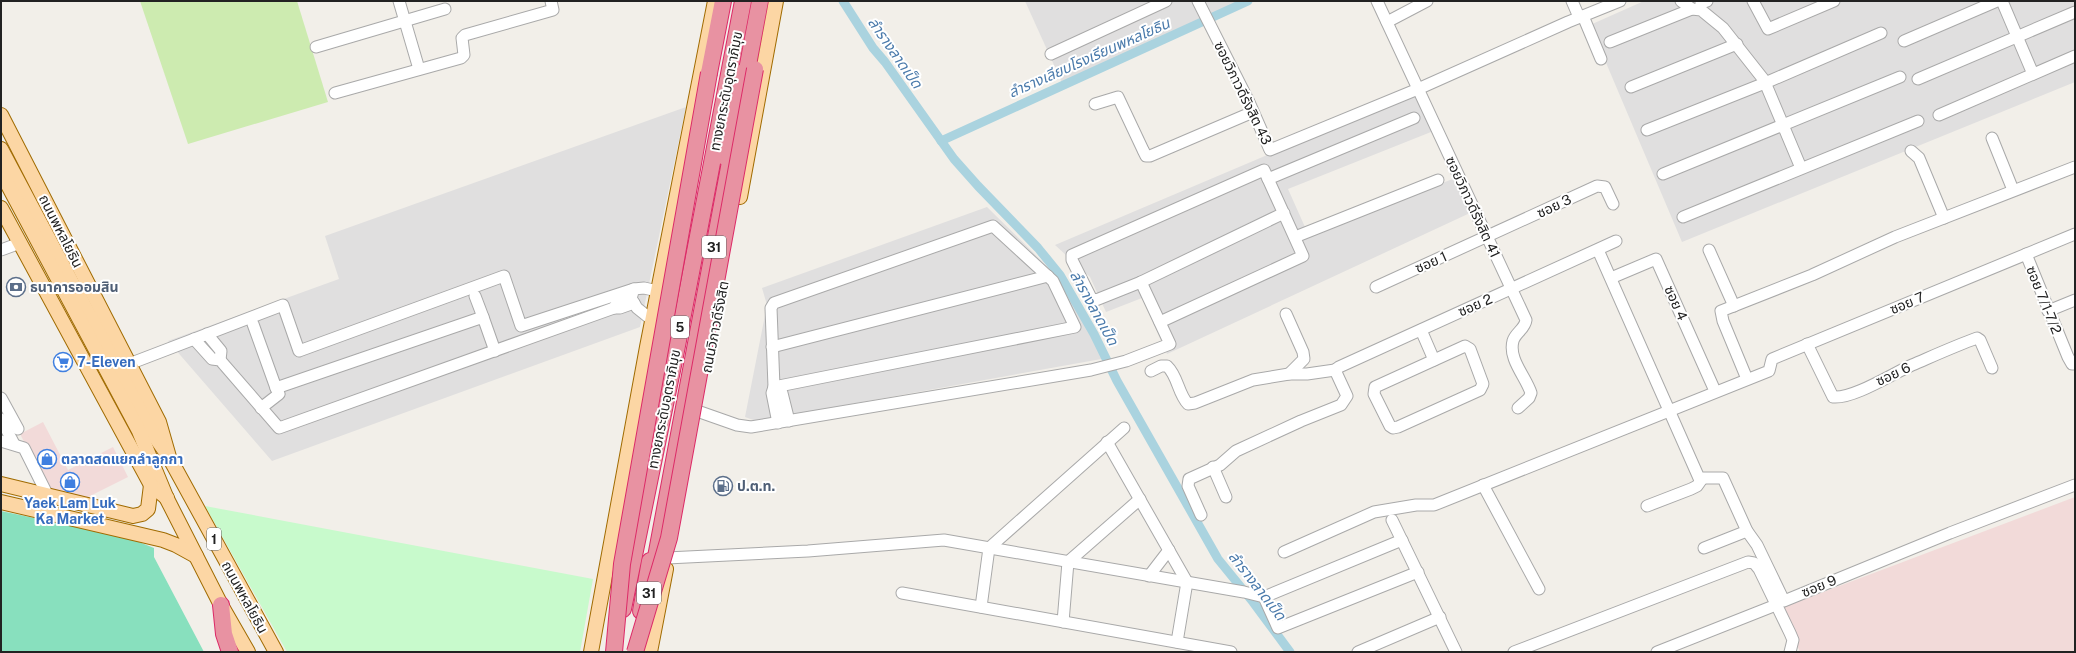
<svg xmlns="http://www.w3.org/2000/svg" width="2076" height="653" font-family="'Public Sans','Noto Sans Thai',sans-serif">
	<rect width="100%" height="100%" fill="#f2efe9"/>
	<g fill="#e0dfdf">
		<path d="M1025 1H1243L1063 85Z"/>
		<path d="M1644 1H1676L1682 6 1692 1H2075V82L1682 242 1590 25Z"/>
		<path d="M1418 91 1436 130 1288 189 1309 236 1455 178 1470 213 1167 354 1142 298 1106 312 1090 277 1055 245Z"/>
		<path d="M686 107 640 327 272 461 168 341 339 279 325 236Z"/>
		<path d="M987 207 1061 280 1107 358 756 421 745 417 767 305 762 288Z"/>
	</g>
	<g fill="#f2dad9">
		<path d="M43 422 68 470 113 447 128 477 86 498 49 489 20 434Z"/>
		<path d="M2075 497V652H1800L1781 608Z"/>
	</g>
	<path fill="#cdebb0" d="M140 1H297L328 102 188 144Z"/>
	<path fill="#c8facc" d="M205 506 593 579 580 652H287Z"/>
	<path fill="#88e0be" d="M1 511 129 538 154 548V557L204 652H1Z"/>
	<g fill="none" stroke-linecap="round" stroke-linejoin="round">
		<g stroke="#aad3df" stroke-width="9">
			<path d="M843 1 873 48 885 62 954 159 978 186 1038 248 1060 275 1094 334 1117 381 1218 559 1253 602 1290 652"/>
			<path d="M941 141 1248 1"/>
		</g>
		<g stroke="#a9a9a9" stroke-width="13">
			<g id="minor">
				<path d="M399 1 419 69"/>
				<path d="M1198 1 1249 102 1270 150 1418 89 1568 22 1620 1"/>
				<path d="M1377 1 1526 320C1525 329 1515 333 1513 341 1508 359 1526 377 1531 393L1529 398 1518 408"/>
				<path d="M1572 1 1579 17"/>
				<path d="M1681 1 1692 9 1701 10 1723 28 1764 80 1801 168"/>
				<path d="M1753 1 1768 29 1834 1"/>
				<path d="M2002 1 2033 74"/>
				<path d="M1701 3 1707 1"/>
				<path d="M1583 16 1601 59"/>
				<path d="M1387 22 1427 1"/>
				<path d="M1904 41 1997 1"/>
				<path d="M1610 42 1692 9"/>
				<path d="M316 47 445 9"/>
				<path d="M1051 54 1166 1"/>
				<path d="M1918 79 2075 12"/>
				<path d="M1631 87 1737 44"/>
				<path d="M335 93 461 58 464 55 462 38 465 35 553 10 551 1"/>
				<path d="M1095 104 1118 97 1143 150 1146 156H1150L1253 112"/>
				<path d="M1939 115 2075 56"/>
				<path d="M1647 130 1765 83 1881 33"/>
				<path d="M1992 138 2013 190"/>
				<path d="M1911 151 1919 158 1944 218"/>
				<path d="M1663 174 1900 77"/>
				<path d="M1268 179 1414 118"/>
				<path d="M1683 217 1918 121"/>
				<path d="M993 226 1053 281 1075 327 774 387 771 308 774 303Z"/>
				<path d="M1295 237 1438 180"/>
				<path d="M1 250 20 243"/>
				<path d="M1598 250 1699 478H1723L1747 531 1757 545 1784 601 1950 533 2075 485"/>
				<path d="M1709 250 1734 306"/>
				<path d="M2026 254 2068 357 2072 364H2075"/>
				<path d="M1611 278 1656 259 1715 391"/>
				<path d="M1376 287 1597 186 1605 187 1613 204"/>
				<path d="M475 296 483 317"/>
				<path d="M631 298 617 303 614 308H620L634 303"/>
				<path d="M2048 311 2075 300"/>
				<path d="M1286 314 1303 352 1304 359 1289 374"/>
				<path d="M652 320 637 308 631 298 634 289 644 288 658 291"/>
				<path d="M1160 322 1303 256 1264 170 1072 255V260L1091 298 1096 300 1141 282 1284 213"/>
				<path d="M253 324 276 388"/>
				<path d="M1421 330 1434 360"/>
				<path d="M207 334 221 351 220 360"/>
				<path d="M194 339 212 359 220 360 279 428 614 308"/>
				<path d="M1807 344 1833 397C1853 399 1892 374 1912 365 1933 356 1955 346 1977 338L1980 340 1992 368"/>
				<path d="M1465 346 1470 349 1483 384 1480 390 1398 427 1393 428 1390 426 1374 394 1375 387Z"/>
				<path d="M772 347 1048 276"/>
				<path d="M129 364 283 305 299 351 504 276 521 326 634 289"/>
				<path d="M1335 370 1339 367 1616 241"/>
				<path d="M1151 371 1161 366H1167C1178 376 1178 394 1188 404L1195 403 1253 380 1289 374H1307L1335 370"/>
				<path d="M1747 379 1723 321 1721 311 1812 275 1895 237 2075 167"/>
				<path d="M1 398 18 429"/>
				<path d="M261 408 279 394 276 388 483 317 495 351"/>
				<path d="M700 412 737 425 751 427 1091 370 1126 361 1170 344 1141 282"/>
				<path d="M1 419 14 444"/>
				<path d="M778 423 772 393 774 387 782 393 789 421"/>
				<path d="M1 441 24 448 48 496"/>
				<path d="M1107 442 1187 582 1177 642"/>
				<path d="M1213 467 1226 497"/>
				<path d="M1483 485 1539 589"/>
				<path d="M1647 506 1691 489 1697 486 1702 479"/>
				<path d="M1201 515 1188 486 1189 479 1220 465 1236 451 1301 421 1341 405 1347 396 1335 370"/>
				<path d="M1392 520 1456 652"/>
				<path d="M1704 548 1747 531"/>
				<path d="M1284 552 1374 512 1416 505H1434L1769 371 1772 359 2075 234"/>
				<path d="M667 558 808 551 944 540 1244 592 1264 597 1402 540"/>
				<path d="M1149 576 1169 550"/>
				<path d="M902 593 1231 652"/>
				<path d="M1264 597 1278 628 1418 572"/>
				<path d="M981 607 989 548 1124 428"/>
				<path d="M1063 622 1068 562 1140 499"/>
				<path d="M1358 652 1440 617"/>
				<path d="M1514 652 1748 562 1754 563 1759 569 1790 633 1793 640 1790 652"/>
				<path d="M1657 652 1776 605"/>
			</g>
		</g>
		<g stroke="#a06b00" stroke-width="16">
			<g id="major">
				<path d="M1 115 159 422 169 457 276 652"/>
				<path d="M1 149 149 428 165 451"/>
				<path d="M1 172 139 431 167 499 221 605 248 652"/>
				<path d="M740 197 776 1"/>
				<path d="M1 208 151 485 167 498"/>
				<path d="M1 484 133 516 142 514 148 509 151 485"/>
				<path d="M1 502 163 540 176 545 196 556"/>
				<path d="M591 652 647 347 715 1"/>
				<path d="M650 652 666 569"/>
			</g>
		</g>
		<g stroke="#dc2a67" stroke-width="18">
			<g id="highway">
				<path d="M709 73 723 1"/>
				<path d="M744 86 760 1"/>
				<path d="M725 157 741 73"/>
				<path d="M653 573 733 146"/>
				<path d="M221 605 224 634 230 652"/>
				<path d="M623 609 676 351 743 1"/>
				<path d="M641 611 650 561"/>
			</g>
		</g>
		<use href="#minor" stroke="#fff" stroke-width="11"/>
		<use href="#major" stroke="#fcd6a4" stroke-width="14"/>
		<use href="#highway" stroke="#e892a2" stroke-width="16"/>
		<g stroke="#dc2a67" stroke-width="18" stroke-linecap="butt">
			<g id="highway-bridge">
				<path d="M614 652 622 564 709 73"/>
				<path d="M635 652 669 538 755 69"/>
			</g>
		</g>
		<use href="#highway-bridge" stroke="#e892a2" stroke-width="16"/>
	</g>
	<defs>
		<g id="bank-ring" transform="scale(1)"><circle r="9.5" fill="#fff" stroke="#5c6f8a" stroke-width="1.5"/><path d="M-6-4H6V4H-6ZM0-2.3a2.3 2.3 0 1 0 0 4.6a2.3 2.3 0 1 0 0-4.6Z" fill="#5c6f8a"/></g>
		<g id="supermarket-ring" transform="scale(1)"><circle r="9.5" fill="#fff" stroke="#3f7fe0" stroke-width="1.5"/><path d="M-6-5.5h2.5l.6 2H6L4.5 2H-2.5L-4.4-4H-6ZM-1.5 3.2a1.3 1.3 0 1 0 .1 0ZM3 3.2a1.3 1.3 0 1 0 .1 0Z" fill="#3f7fe0"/></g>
		<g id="shop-ring" transform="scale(1)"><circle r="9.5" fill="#fff" stroke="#3f7fe0" stroke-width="1.5"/><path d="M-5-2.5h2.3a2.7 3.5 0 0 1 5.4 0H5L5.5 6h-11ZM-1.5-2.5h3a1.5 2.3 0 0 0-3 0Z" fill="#3f7fe0"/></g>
		<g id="fuel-ring" transform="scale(1)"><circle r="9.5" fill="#fff" stroke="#5c6f8a" stroke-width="1.5"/><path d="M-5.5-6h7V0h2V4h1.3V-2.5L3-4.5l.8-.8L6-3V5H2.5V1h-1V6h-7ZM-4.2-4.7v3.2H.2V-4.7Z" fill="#5c6f8a"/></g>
	</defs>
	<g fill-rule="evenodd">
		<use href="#bank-ring" x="16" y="287"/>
		<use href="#supermarket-ring" x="63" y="362"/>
		<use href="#shop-ring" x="47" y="459"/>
		<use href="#shop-ring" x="70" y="482"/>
		<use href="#fuel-ring" x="723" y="486"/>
	</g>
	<g text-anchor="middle" stroke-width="4" stroke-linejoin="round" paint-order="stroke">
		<g fill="#fff" stroke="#646464" stroke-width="1">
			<rect x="702" y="236" width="24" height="22" rx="3"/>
			<rect x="671" y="316" width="18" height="22" rx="3"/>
			<rect x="207" y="528" width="14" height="22" rx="3"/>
			<rect x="637" y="582" width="24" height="22" rx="3"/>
		</g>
		<g font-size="13" font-weight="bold" fill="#222">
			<text x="714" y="252">31</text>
			<text x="680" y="332">5</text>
			<text x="214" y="544">1</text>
			<text x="649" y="598">31</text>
		</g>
		<g font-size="14" fill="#222" stroke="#fff">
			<text transform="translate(726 91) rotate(-79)" y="5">ทางยกระดับอุตราภิมุข</text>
			<text transform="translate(1243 93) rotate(64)" y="5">ซอยวิภาวดีรังสิต 43</text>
			<text transform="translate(1554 206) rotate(-25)" y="5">ซอย 3</text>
			<text transform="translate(1473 207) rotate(65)" y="5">ซอยวิภาวดีรังสิต 41</text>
			<text transform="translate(61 231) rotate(63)" y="5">ถนนพหลโยธิน</text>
			<text transform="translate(1431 262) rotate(-24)" y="5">ซอย 1</text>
			<text transform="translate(2044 300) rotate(68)" y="5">ซอย 7/1-7/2</text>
			<text transform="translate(1676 303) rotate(66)" y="5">ซอย 4</text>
			<text transform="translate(1907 303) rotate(-23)" y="5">ซอย 7</text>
			<text transform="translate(1475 305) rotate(-24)" y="5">ซอย 2</text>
			<text transform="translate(715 327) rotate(-79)" y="5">ถนนวิภาวดีรังสิต</text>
			<text transform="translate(1893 374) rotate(-25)" y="5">ซอย 6</text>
			<text transform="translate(664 409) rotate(-79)" y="5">ทางยกระดับอุตราภิมุข</text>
			<text transform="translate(1819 586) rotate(-22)" y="5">ซอย 9</text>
			<text transform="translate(245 597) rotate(61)" y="5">ถนนพหลโยธิน</text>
		</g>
		<g font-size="14" font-weight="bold" fill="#4e5e75" stroke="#fff" text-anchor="start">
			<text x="30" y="292">ธนาคารออมสิน</text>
			<text x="737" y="491">ป.ต.ท.</text>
		</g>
		<g font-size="14" font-weight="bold" fill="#366cbe" stroke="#fff" text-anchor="start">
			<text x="77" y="367">7-Eleven</text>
			<text x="61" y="464">ตลาดสดแยกลำลูกกา</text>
			<text x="70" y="508" text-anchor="middle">Yaek Lam Luk<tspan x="70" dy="16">Ka Market</tspan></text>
		</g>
		<g font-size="15" font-style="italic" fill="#4a7aab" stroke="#fff">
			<text transform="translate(895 53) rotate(55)" y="5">ลำรางลาดเป็ด</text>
			<text transform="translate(1089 58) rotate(-24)" y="5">ลำรางเลียบโรงเรียนพหลโยธิน</text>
			<text transform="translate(1094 308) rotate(61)" y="5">ลำรางลาดเป็ด</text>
			<text transform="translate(1257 586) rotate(52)" y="5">ลำรางลาดเป็ด</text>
		</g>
	</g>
	<rect width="2076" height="653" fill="none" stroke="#222222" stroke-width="4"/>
</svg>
